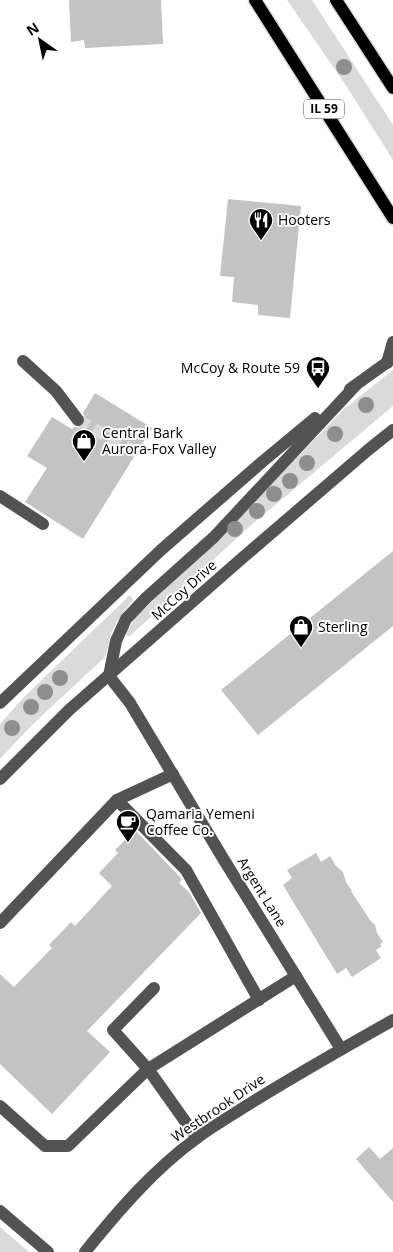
<svg xmlns="http://www.w3.org/2000/svg" width="393" height="1252" font-family="'Open Sans',sans-serif">
	<rect width="100%" height="100%" fill="#fff"/>
	<g fill="#dadada">
		<path d="M287 0H312L393 125V160L345 84Z"/>
		<path d="M393 370V406L249 527 130 636H127L126 633 135 618 240 516 344 409Z"/>
		<path d="M130 595 133 600C125 610 116 621 111 634 109 641 108 649 105 657L33 724 0 759V724L24 697Z"/>
		<path d="M0 1227 29 1252H0Z"/>
	</g>
	<g fill="#c3c3c3">
		<path d="M69 0H161L163 44 85 48 84 40 71 42Z"/>
		<path d="M228 199 301 206 290 318 258 315V305L232 302 234 277 220 276Z"/>
		<path d="M95 393 152 428 83 539 25 502 47 468 27 456 52 417 72 429 74 427 79 428 83 426 86 419 83 413Z"/>
		<path d="M393 551V626L258 735 221 690Z"/>
		<path d="M135 830 180 877 182 880 179 883 189 892 201 913 87 1031 110 1052 52 1114 0 1064V974L14 987 52 948 49 945 71 922 75 926 112 886 99 873 118 853 115 850Z"/>
		<path d="M316 853 321 862 330 856 336 866 343 872 346 882 352 891H351L370 920 375 925 377 933 383 942 380 944 382 946 376 950 381 958 352 977 346 968 337 974 283 885 292 878 287 870Z"/>
		<path d="M369 1147 380 1159 393 1148V1202L356 1159Z"/>
	</g>
	<g fill="none" stroke-linecap="round" stroke-linejoin="round">
		<path stroke="#d9d9d9" stroke-width="12" stroke-dasharray="12 6" stroke-linecap="butt" d="M78 420 137 453"/>
		<g stroke="#dbdbdb" stroke-width="15">
			<g id="major">
				<path d="M255 0 393 218"/>
				<path d="M336 0 393 88"/>
			</g>
		</g>
		<g stroke="#535353" stroke-width="12">
			<path d="M23 361 56 391 78 420"/>
			<path d="M387 363 393 342"/>
			<path d="M350 389 393 358"/>
			<path d="M0 496 43 524"/>
			<path d="M0 703 161 550 262 462 315 418"/>
			<path d="M0 779 69 710 240 560 368 450 393 430"/>
			<path d="M117 800 186 870 259 1000"/>
			<path d="M0 923 117 800 173 774"/>
			<path d="M154 988 113 1030 148 1069 197 1138"/>
			<path d="M341 1049 224 860 130 703 109 676 116 641 126 619 146 598 214 537 356 385"/>
			<path d="M0 1106 45 1146H68L148 1069 296 976"/>
			<path d="M0 1211 48 1252"/>
			<path d="M85 1252C118 1211 154 1169 197 1138 209 1129 222 1121 235 1113 286 1080 340 1050 393 1020"/>
		</g>
		<use href="#major" stroke="#000" stroke-width="12"/>
	</g>
	<g fill="#8e8e8e">
		<circle cx="344" cy="67" r="8"/>
		<circle cx="366" cy="405" r="8"/>
		<circle cx="335" cy="434" r="8"/>
		<circle cx="307" cy="463" r="8"/>
		<circle cx="290" cy="481" r="8"/>
		<circle cx="274" cy="494" r="8"/>
		<circle cx="257" cy="511" r="8"/>
		<circle cx="235" cy="529" r="8"/>
		<circle cx="60" cy="678" r="8"/>
		<circle cx="45" cy="692" r="8"/>
		<circle cx="31" cy="707" r="8"/>
		<circle cx="12" cy="728" r="8"/>
	</g>
	<defs>
		<g id="restaurant-pin" transform="scale(1.25)"><path d="M0 17L-7.5 6A9.5 9.5 0 1 1 7.5 6Z" fill="#000" stroke="#fff"/><path d="M-5-6h1v4h1v-4h1v4h1v-4h1v5L-1.5 .5V6h-2V.5L-5-1ZM5-6V6H3V1.5H1.5Q1.5-4 5-6Z" fill="#fff"/></g>
		<g id="bus-pin" transform="scale(1.25)"><path d="M0 17L-7.5 6A9.5 9.5 0 1 1 7.5 6Z" fill="#000" stroke="#fff"/><path d="M-5-6H5V4H4V6H2V4H-2V6H-4V4H-5ZM-3.5-4V0h7V-4ZM-3.5 1.2v1.5H-2V1.2ZM2 1.2v1.5H3.5V1.2Z" fill="#fff"/></g>
		<g id="shop-pin" transform="scale(1.25)"><path d="M0 17L-7.5 6A9.5 9.5 0 1 1 7.5 6Z" fill="#000" stroke="#fff"/><path d="M-5-2.5h2.3a2.7 3.5 0 0 1 5.4 0H5L5.5 6h-11ZM-1.5-2.5h3a1.5 2.3 0 0 0-3 0Z" fill="#fff"/></g>
		<g id="cafe-pin" transform="scale(1.25)"><path d="M0 17L-7.5 6A9.5 9.5 0 1 1 7.5 6Z" fill="#000" stroke="#fff"/><path d="M-5.5-4.5H6V0H3Q3 3.5 0 3.5H-2.5Q-5.5 3.5-5.5 0ZM3-3.2v2h1.7v-2ZM-6 4.5H4V6H-6Z" fill="#fff"/></g>
	</defs>
	<g fill-rule="evenodd">
		<use href="#restaurant-pin" x="261" y="220"/>
		<use href="#bus-pin" x="318" y="368"/>
		<use href="#shop-pin" x="84" y="441"/>
		<use href="#shop-pin" x="301" y="627"/>
		<use href="#cafe-pin" x="128" y="822"/>
	</g>
	<g text-anchor="middle" stroke-width="4" stroke-linejoin="round" paint-order="stroke">
		<rect fill="#fff" stroke="#4c4c4c" stroke-width="1" x="304" y="99.5" width="40" height="19" rx="4"/>
		<g font-size="12" font-weight="bold" fill="#000">
			<text x="324" y="113">IL 59</text>
		</g>
		<g font-size="14" fill="#000" stroke="#fff" text-anchor="start">
			<text x="278" y="225">Hooters</text>
			<text x="300" y="373" text-anchor="end">McCoy &amp; Route 59</text>
			<text x="102" y="438">Central Bark<tspan x="102" dy="16">Aurora-Fox Valley</tspan></text>
			<text x="318" y="632">Sterling</text>
			<text x="146" y="819">Qamaria Yemeni<tspan x="146" dy="16">Coffee Co.</tspan></text>
		</g>
		<g font-size="14" fill="#000" stroke="#fff">
			<text transform="translate(184 590) rotate(-42)" y="5">McCoy Drive</text>
			<text transform="translate(262 892) rotate(58)" y="5">Argent Lane</text>
			<text transform="translate(218 1108) rotate(-34)" y="5">Westbrook Drive</text>
		</g>
	</g>
	<g transform="translate(40 40) rotate(327)" stroke="#ffffff" stroke-width="4" paint-order="stroke">
	<path d="M0-4L9 19L0 12L-9 19Z" fill="#000000"/>
	<text y="-8" font-size="14" font-weight="bold" text-anchor="middle" fill="#000000">N</text>
	</g>
</svg>
